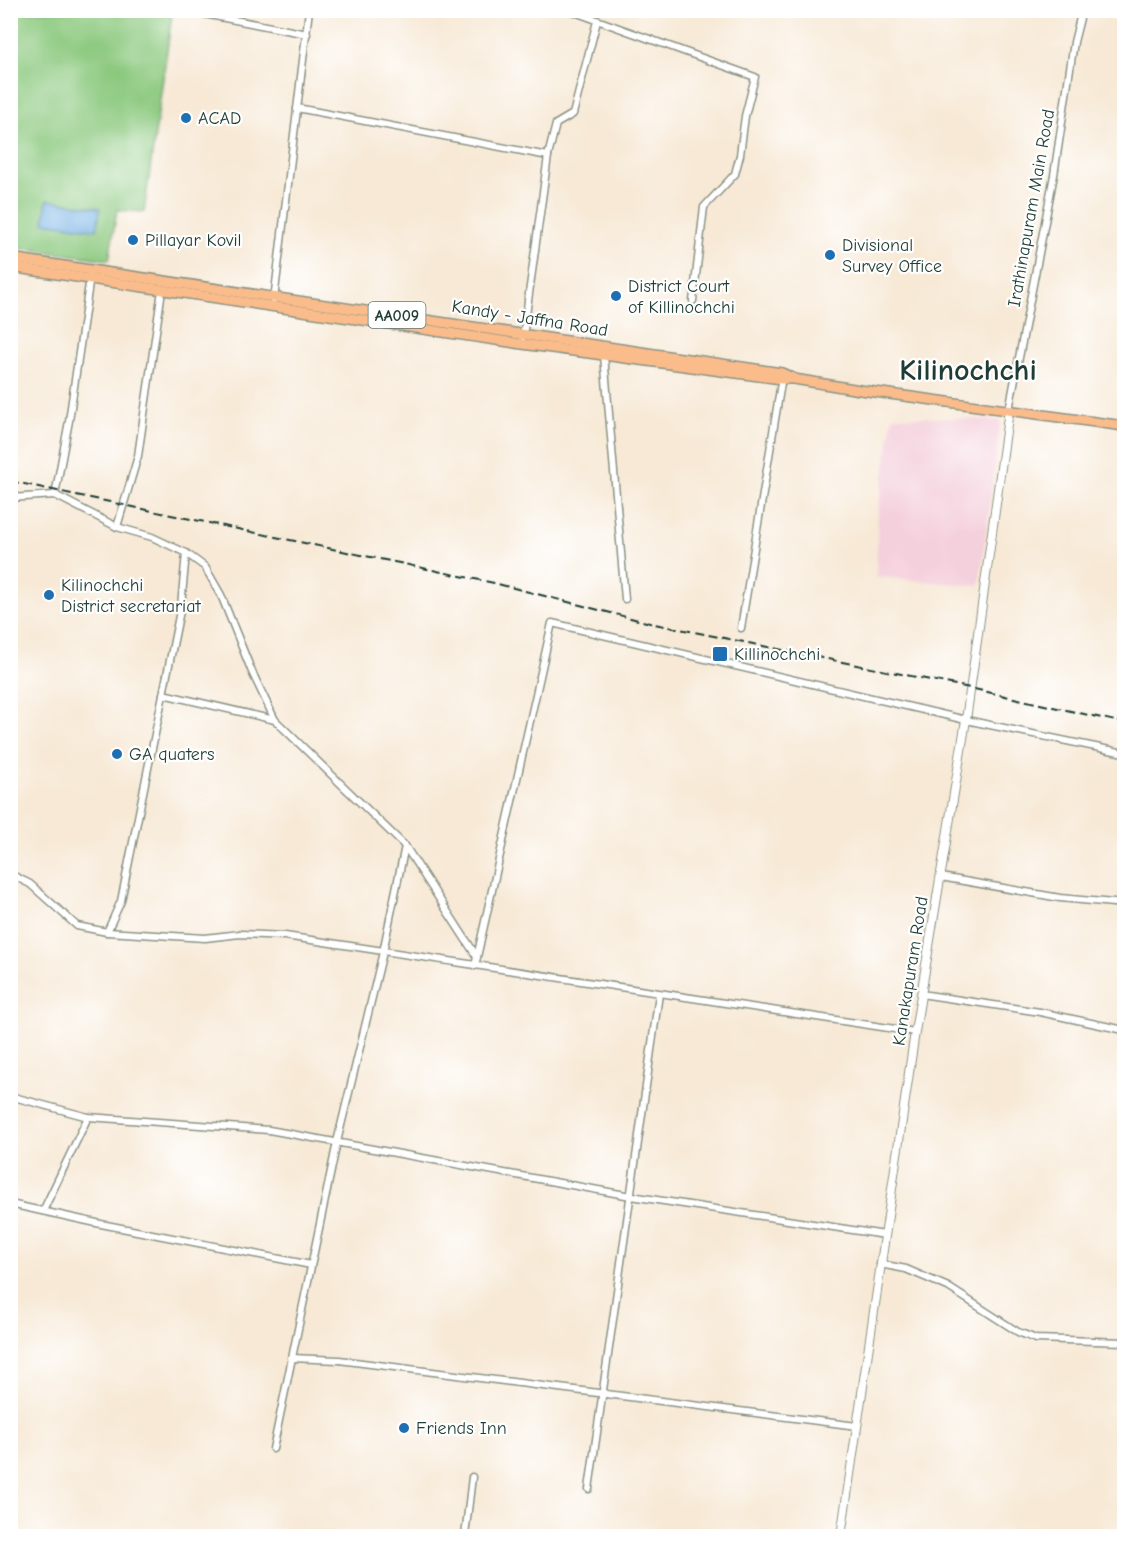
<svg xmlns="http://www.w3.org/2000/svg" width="1135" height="1547" font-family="'Comic Neue',sans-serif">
	<rect width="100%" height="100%" fill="#fff"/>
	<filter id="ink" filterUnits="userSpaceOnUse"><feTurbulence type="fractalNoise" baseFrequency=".0167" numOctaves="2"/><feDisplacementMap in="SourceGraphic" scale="12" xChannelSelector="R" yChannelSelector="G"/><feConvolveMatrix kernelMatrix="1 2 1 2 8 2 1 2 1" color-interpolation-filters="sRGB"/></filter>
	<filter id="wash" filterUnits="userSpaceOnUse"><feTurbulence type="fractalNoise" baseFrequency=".008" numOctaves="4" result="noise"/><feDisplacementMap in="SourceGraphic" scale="24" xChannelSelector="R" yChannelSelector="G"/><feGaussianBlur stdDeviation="1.35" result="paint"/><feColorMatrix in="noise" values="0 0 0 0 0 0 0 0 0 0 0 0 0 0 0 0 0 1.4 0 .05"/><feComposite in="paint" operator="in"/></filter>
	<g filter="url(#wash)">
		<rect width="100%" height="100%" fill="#f7e9d6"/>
		<path fill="#f4cfdc" d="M893 416 1001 420 979 586 876 577 878 512Z"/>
		<path fill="#8cc97f" stroke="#56835a" stroke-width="1.5" d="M139 10 172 15 144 212 117 210 109 260 11 247V11Z"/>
		<path fill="#72b0e4" stroke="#48768c" stroke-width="1.5" d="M47 200 100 208 97 230 44 222Z"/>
	</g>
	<g filter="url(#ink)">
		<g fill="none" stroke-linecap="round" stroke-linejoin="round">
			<g stroke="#8b9385" stroke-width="9">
				<g id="minor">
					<path d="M569 10 755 77 745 116 740 155 735 174 704 207 693 301"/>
					<path d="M199 13 307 34"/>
					<path d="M297 108 548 156"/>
					<path d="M90 277 69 421 55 495 117 527 138 456 162 290"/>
					<path d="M274 300 309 10"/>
					<path d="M523 337 548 156 556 124 573 114 597 21"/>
					<path d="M604 356 625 599"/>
					<path d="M1009 410 1054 175 1074 42 1082 10"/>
					<path d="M10 498 55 495"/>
					<path d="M186 553 205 567 221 595 252 672 275 720 405 846 477 957"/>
					<path d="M741 628 782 377"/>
					<path d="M163 694 275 720"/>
					<path d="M10 874 30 884 77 926 107 932 121 901 181 606 186 553 152 537 117 527"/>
					<path d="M941 877 1060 898 1124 904"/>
					<path d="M107 932 205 938 240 934 285 936 915 1032"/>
					<path d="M475 966 552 623 966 720 1124 753"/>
					<path d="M921 994 1040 1012 1124 1030"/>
					<path d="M10 1096 88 1117 269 1130 631 1196 885 1235"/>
					<path d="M10 1204 101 1224 311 1265"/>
					<path d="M43 1211 88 1117"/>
					<path d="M880 1264 906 1269 948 1287 1018 1332 1036 1339 1124 1342"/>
					<path d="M291 1358 339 1360 857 1426"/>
					<path d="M273 1449 337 1142 383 952 405 846"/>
					<path d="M589 1489 659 994"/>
					<path d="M465 1536 472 1477"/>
				</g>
			</g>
			<g stroke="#8b9385" stroke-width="10">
				<path id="tertiary" d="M841 1536 915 1032 966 720 1009 410"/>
			</g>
			<g stroke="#8b9385" stroke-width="12">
				<g id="trunk">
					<path d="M10 258 782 373 793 378"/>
					<path d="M10 267 522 344 781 379H794L860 390 1124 426"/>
				</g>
			</g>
			<use href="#minor" stroke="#fff" stroke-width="6"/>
			<use href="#tertiary" stroke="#fff" stroke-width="8"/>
			<use href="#trunk" stroke="#fabc8b" stroke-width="9"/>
			<path stroke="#1f3d34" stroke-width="2" stroke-dasharray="9 4.5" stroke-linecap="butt" d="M10 481 494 583 650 623 970 688 1124 723"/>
		</g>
	</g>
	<g fill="#1f6fb2" stroke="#fff" stroke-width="2">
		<circle cx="186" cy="118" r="6"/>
		<circle cx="133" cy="240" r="6"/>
		<circle cx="830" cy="255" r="6"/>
		<circle cx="616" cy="296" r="6"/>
		<circle cx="49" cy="595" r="6"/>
		<rect x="712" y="646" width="16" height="16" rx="3"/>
		<circle cx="117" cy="754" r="6"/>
		<circle cx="404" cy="1428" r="6"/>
	</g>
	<g text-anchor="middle" stroke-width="4.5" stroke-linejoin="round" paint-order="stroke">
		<rect fill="#fff" stroke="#627771" stroke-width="1.5" x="368.5" y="302" width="57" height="26" rx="4.5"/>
		<g font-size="16" font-weight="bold" fill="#1f3d34">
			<text x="397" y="321">AA009</text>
		</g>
		<g font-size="18" fill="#1f3d34" stroke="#fff" text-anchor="start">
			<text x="198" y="124">ACAD</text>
			<text x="145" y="246">Pillayar Kovil</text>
			<text x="842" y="251">Divisional<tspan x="842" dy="21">Survey Office</tspan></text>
			<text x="628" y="292">District Court<tspan x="628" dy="21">of Killinochchi</tspan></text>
			<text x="61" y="591">Kilinochchi<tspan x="61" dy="21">District secretariat</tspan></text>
			<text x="734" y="660">Killinochchi</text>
			<text x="129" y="760">GA quaters</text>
			<text x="416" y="1434">Friends Inn</text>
		</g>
		<g font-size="18" fill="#1f3d34" stroke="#fff">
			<text transform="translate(1031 208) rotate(-80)" y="6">Irathinapuram Main Road</text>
			<text transform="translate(530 318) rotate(9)" y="6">Kandy - Jaffna Road</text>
			<text transform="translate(910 971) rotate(-81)" y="6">Kanakapuram Road</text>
		</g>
		<g font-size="30" font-weight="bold" fill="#1f3d34" stroke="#fff">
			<text x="968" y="380">Kilinochchi</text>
		</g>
	</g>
	<rect width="1135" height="1547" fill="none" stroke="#fff" stroke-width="36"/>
</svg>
